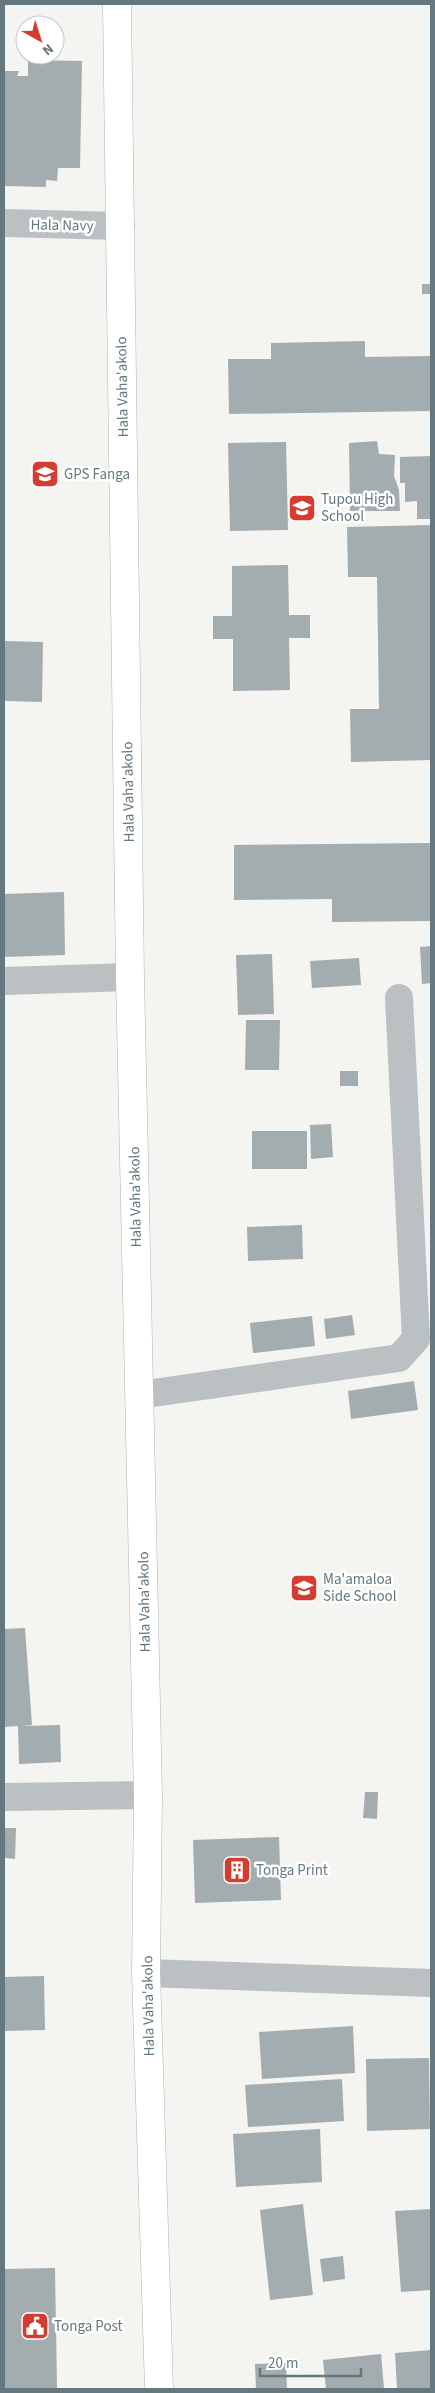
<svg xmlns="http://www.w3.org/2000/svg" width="435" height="2393" font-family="'Source Sans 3',sans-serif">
	<rect width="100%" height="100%" fill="#f4f4f1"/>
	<g fill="#a3acaf">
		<path d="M28 60 82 61 80 168H58L57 181 46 180V187L4 186V71H19L17 76H28Z"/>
		<rect x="422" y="284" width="9" height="10"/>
		<path d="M365 341V357L431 356V411L229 414 228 359H271V343Z"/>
		<path d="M377 441 379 454 395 455 394 476 399 490 400 511H350L349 443Z"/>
		<path d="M286 442 288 530 230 531 228 443Z"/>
		<path d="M431 456V519H417V501L405 502V483H400V457Z"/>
		<path d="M431 525V760L351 762 350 709H379L377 577H348L347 527Z"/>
		<path d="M288 565 289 615H310V638H289L290 690 233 691V639H213V616H232V566Z"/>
		<path d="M4 641 43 642 42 702 4 701Z"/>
		<path d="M431 843V921L332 922V899L234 900V845Z"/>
		<path d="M64 892 65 955 4 957V894Z"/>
		<path d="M431 946V983L422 984 420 947Z"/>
		<path d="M272 954 274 1014 238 1015 236 955Z"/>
		<path d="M359 958 361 985 312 988 310 961Z"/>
		<path d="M246 1020H280L279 1070H245Z"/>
		<rect x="340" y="1071" width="18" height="15"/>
		<path d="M331 1124 333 1157 311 1159 310 1125Z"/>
		<rect x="252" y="1131" width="55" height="38"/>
		<path d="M302 1225 303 1259 248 1261 247 1227Z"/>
		<path d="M352 1315 355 1335 326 1339 324 1319Z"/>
		<path d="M312 1316 315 1346 253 1353 250 1323Z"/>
		<path d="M414 1381 418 1410 351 1419 348 1391Z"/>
		<path d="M25 1628 32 1725 21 1726 60 1725 61 1762 19 1764 18 1726 4 1727V1629Z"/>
		<path d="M365 1792H378L377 1819 363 1818Z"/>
		<path d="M4 1828H16L15 1859 4 1858Z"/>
		<path d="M279 1837 281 1900 195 1903 193 1840Z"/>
		<path d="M44 1976 45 2030 4 2031V1977Z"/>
		<path d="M353 2026 355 2073 262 2079 259 2032Z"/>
		<path d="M429 2058 430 2129 367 2131 366 2059Z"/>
		<path d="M342 2079 344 2121 248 2127 245 2085Z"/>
		<path d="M320 2129 322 2182 236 2187 233 2134Z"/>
		<path d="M303 2204 313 2295 270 2300 260 2210Z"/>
		<path d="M431 2209V2290L401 2292 395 2211Z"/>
		<path d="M343 2256 345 2279 323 2282 320 2259Z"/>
		<path d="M55 2268 57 2389H4V2269Z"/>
		<path d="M431 2350V2389H397L395 2353Z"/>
		<path d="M381 2354 384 2388 326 2389 323 2360Z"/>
		<path d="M286 2363 287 2389H256L255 2364Z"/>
	</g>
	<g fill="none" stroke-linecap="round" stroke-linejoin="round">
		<g stroke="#aeb4b6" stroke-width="29">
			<path id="major" d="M117 4 130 977 148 1795 146 1973 159 2389"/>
		</g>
		<g stroke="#bbc0c2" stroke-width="28">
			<path d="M4 223 121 226"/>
			<path d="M4 981 130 977"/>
			<path d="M139 1395 399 1358 416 1339 399 998"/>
			<path d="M4 1797 148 1795"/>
			<path d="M146 1973 431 1983"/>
		</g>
		<use href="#major" stroke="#fff" stroke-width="28"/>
	</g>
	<defs>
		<g id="school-square" transform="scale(1.4375)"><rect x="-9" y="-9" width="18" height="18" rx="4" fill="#d43c31" stroke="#fff"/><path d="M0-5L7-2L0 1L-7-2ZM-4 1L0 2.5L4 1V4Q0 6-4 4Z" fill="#fff"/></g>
		<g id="building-square" transform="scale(1.4375)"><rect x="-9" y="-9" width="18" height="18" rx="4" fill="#d43c31" stroke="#fff"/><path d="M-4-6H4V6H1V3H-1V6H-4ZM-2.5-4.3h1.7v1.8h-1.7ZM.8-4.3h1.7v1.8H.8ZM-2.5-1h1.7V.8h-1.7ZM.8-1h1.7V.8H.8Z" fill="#fff"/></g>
		<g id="civic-square" transform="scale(1.4375)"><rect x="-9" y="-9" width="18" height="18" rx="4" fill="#d43c31" stroke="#fff"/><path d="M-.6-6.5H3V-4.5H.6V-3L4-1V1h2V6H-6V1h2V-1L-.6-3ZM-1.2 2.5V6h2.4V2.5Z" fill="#fff"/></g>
	</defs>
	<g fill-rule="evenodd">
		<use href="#school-square" x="45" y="474"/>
		<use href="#school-square" x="302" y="508"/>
		<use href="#school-square" x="304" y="1588"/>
		<use href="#building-square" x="237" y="1870"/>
		<use href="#civic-square" x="35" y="2326"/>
	</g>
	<g text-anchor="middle" stroke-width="5" stroke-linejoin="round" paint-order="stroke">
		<g font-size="15" fill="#65787f" stroke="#fff">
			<text transform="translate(62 225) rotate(1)" y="5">Hala Navy</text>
			<text transform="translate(122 387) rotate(-91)" y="5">Hala Vaha'akolo</text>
			<text transform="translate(128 792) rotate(-91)" y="5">Hala Vaha'akolo</text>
			<text transform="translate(135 1197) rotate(-91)" y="5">Hala Vaha'akolo</text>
			<text transform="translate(144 1602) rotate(-91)" y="5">Hala Vaha'akolo</text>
			<text transform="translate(148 2006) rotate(-91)" y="5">Hala Vaha'akolo</text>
		</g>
		<g font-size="15" fill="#65787f" stroke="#fff" text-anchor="start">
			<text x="64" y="479">GPS Fanga</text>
			<text x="321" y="504">Tupou High<tspan x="321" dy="17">School</tspan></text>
			<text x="323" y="1584">Ma'amaloa<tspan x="323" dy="17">Side School</tspan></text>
			<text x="256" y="1875">Tonga Print</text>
			<text x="54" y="2331">Tonga Post</text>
		</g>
	</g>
	<rect width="435" height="2393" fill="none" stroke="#65787f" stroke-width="10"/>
	<g transform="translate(40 40) rotate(141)"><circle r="24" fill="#ffffff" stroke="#c1c9cc"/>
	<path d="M0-4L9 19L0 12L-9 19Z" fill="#d43c31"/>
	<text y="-8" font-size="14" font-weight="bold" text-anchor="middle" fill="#65787f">N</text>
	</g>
	<path d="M260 2368v8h101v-8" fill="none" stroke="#65787f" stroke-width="2.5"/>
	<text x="268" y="2368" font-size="15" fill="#65787f" stroke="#ffffff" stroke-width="4" paint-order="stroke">20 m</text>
</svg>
